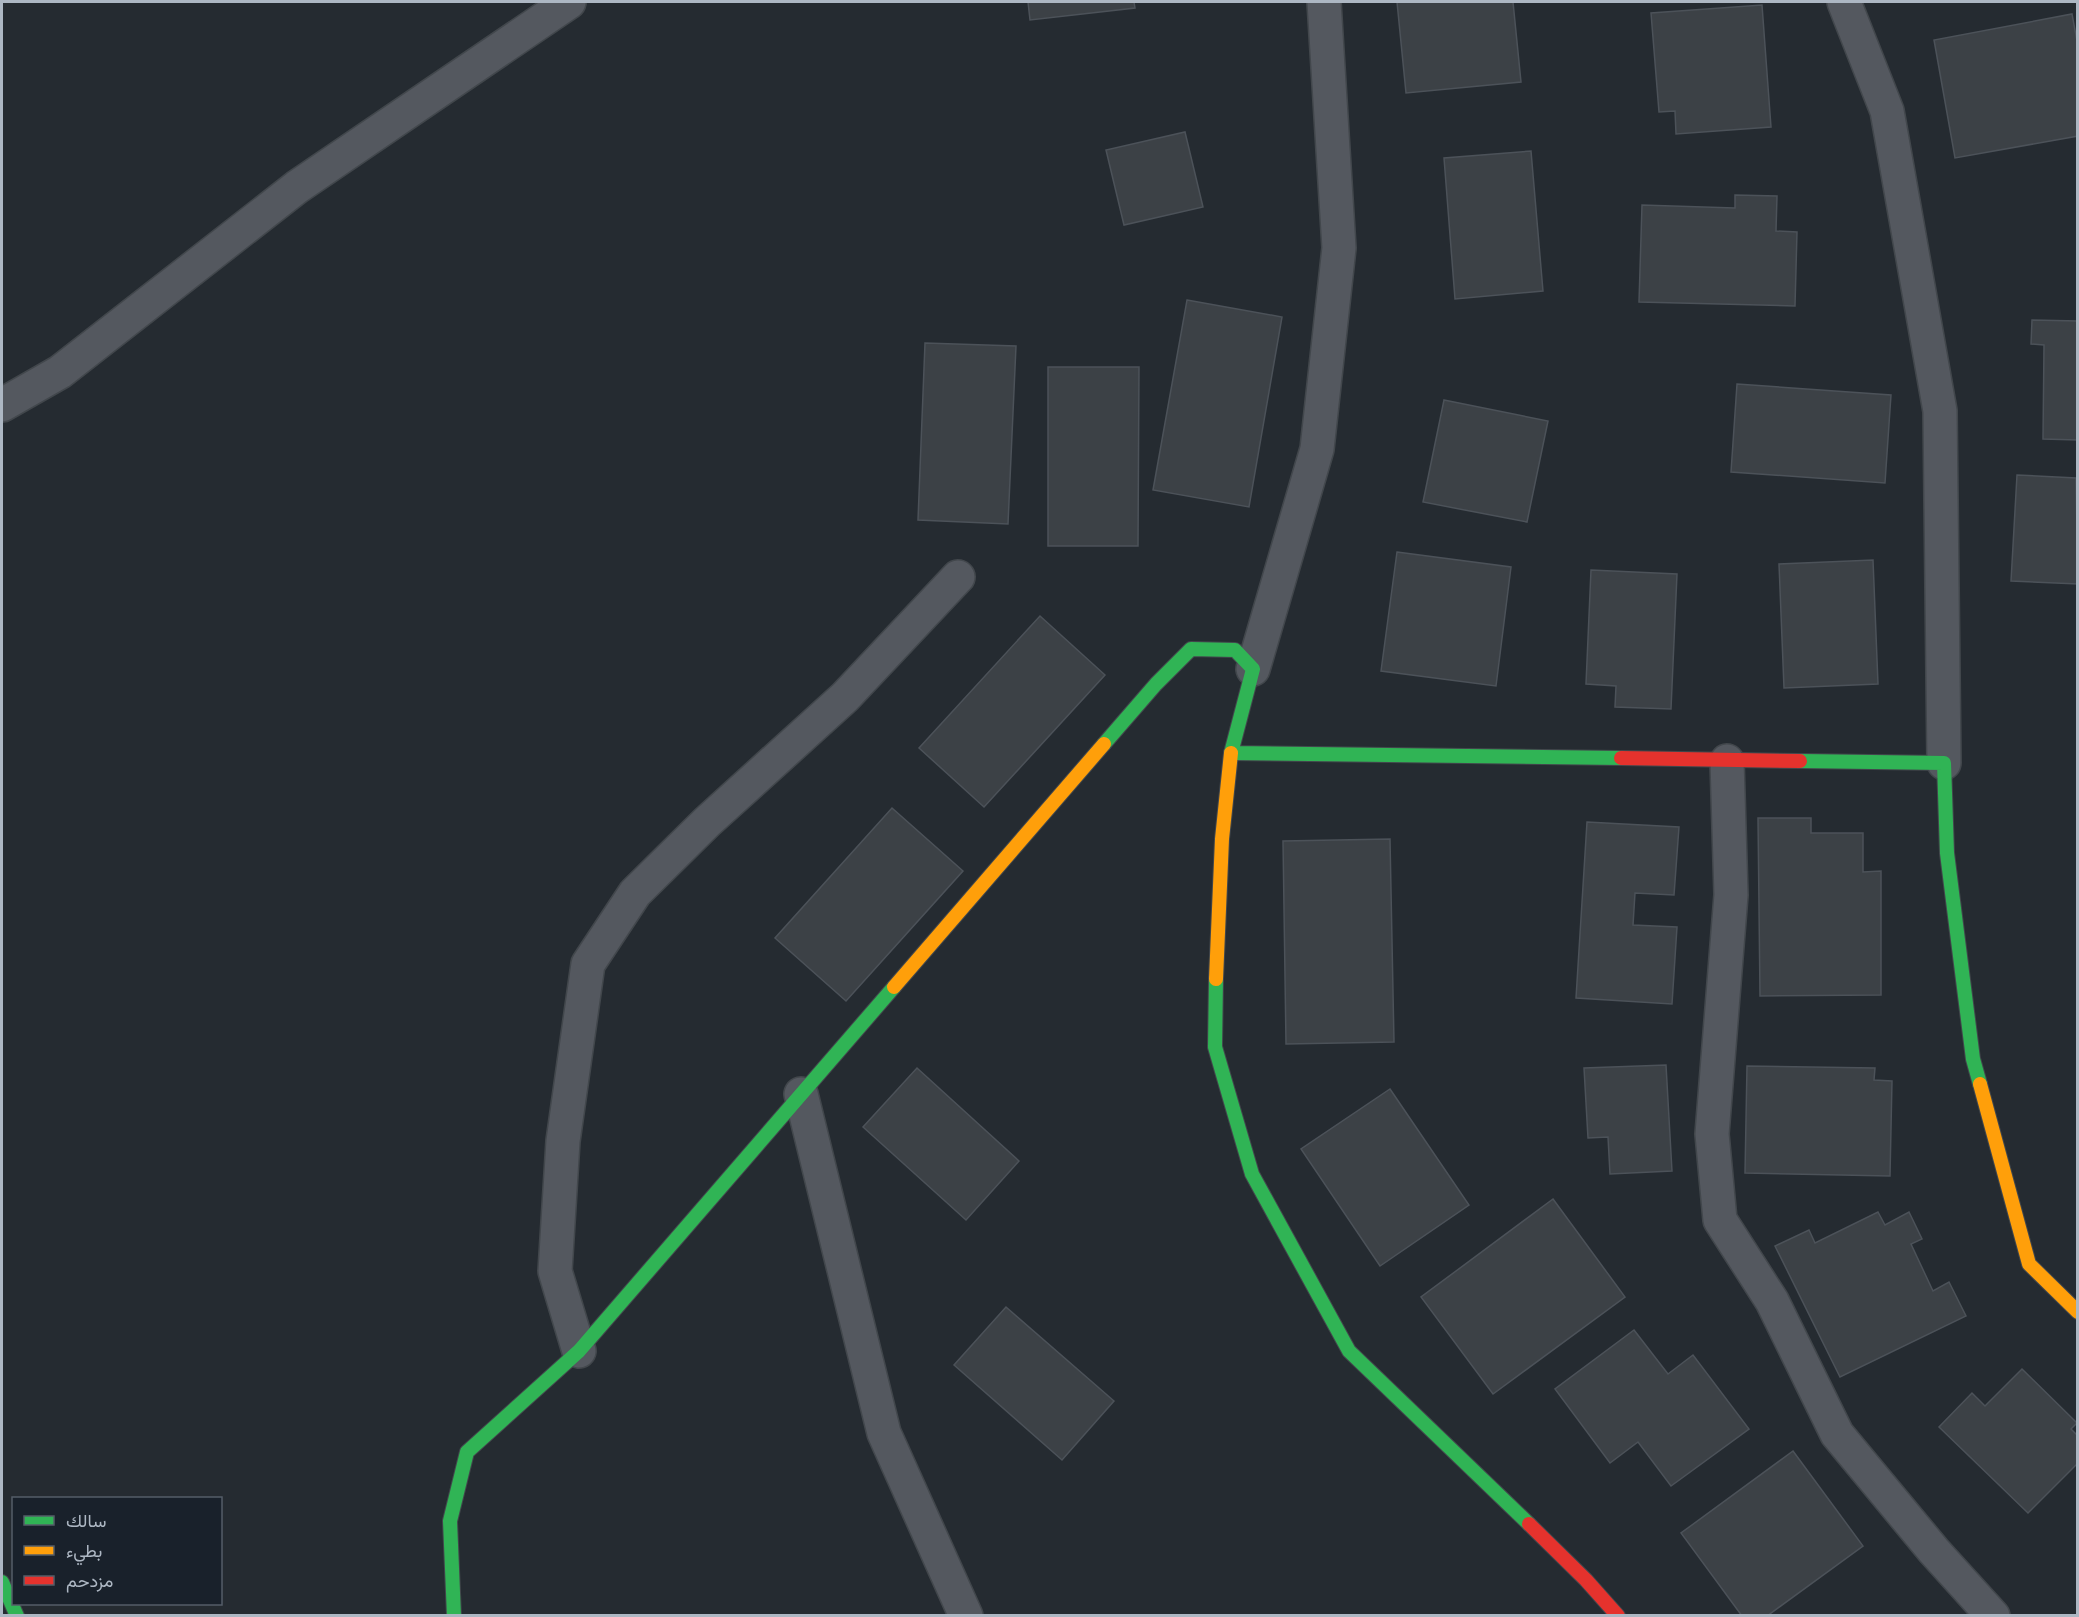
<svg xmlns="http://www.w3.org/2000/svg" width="2079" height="1617" font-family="'Asap Condensed',Vazirmatn,sans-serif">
	<rect width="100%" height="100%" fill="#252b31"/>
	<g fill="#3c4146" stroke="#4c5259" stroke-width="1.5">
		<path d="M1028 2H1134L1135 8 1030 20Z"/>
		<path d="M1397 2H1513L1521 82 1406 93Z"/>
		<path d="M1762 5 1771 127 1676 134 1675 111 1659 112 1651 13Z"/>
		<path d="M2072 14 2078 46V136L1955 158 1934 40Z"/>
		<path d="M1185 132 1203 207 1124 225 1106 150Z"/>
		<path d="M1531 151 1543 291 1455 299 1444 158Z"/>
		<path d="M1735 195 1777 196 1776 231 1797 232 1795 306 1639 302 1642 205 1735 208Z"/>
		<path d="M1187 300 1282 317 1249 507 1153 490Z"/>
		<path d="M2032 320 2078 321V440L2043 439 2044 345 2031 344Z"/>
		<path d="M925 343 1016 346 1008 524 918 520Z"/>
		<path d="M1048 367H1139L1138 546H1048Z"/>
		<path d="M1737 384 1891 395 1885 483 1731 472Z"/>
		<path d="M1444 400 1548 421 1527 522 1423 502Z"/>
		<path d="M2017 475 2076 478 2078 584 2011 581Z"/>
		<path d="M1397 552 1511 567 1496 686 1381 671Z"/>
		<path d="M1873 560 1878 684 1784 688 1779 564Z"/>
		<path d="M1591 570 1677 574 1671 709 1615 707 1616 686 1586 684Z"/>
		<path d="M1040 616 1105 675 984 807 919 748Z"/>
		<path d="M892 808 963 871 846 1001 775 938Z"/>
		<path d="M1758 818H1811V833H1863V872L1881 871V995L1760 996Z"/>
		<path d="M1587 822 1679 827 1674 895 1635 893 1633 925 1677 927 1672 1004 1576 998Z"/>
		<path d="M1390 839 1394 1042 1286 1044 1283 841Z"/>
		<path d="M1666 1065 1672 1171 1610 1174 1608 1137 1588 1138 1584 1068Z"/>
		<path d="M1747 1066 1875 1068 1874 1080 1892 1081 1890 1176 1745 1173Z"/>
		<path d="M917 1068 1019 1161 966 1220 863 1127Z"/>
		<path d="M1390 1089 1469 1205 1380 1266 1301 1149Z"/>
		<path d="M1553 1199 1625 1297 1493 1394 1421 1297Z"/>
		<path d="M1878 1212 1885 1225 1909 1212 1922 1239 1911 1244 1933 1291 1949 1282 1966 1316 1840 1377 1775 1246 1809 1230 1815 1243Z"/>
		<path d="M1006 1307 1114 1401 1062 1460 954 1365Z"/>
		<path d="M1634 1330 1668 1374 1693 1355 1749 1429 1671 1486 1638 1442 1610 1463 1555 1389Z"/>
		<path d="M2022 1369 2077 1423 2071 1429 2078 1436V1463L2028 1513 1939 1427 1972 1393 1985 1406Z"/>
		<path d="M1793 1451 1863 1546 1767 1616H1742L1681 1533Z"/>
	</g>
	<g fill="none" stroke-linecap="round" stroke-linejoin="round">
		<g stroke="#42474c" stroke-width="36">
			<g id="street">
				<path d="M1844 2 1887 111 1940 411 1944 763"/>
				<path d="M2 405 60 372 297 187 569 2"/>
				<path d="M1253 669 1317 449 1339 248 1324 2"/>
				<path d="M1727 761 1731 895 1712 1134 1720 1220 1772 1301 1837 1434 1934 1551 1993 1616"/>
				<path d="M801 1094 884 1433 966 1616"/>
				<path d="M579 1351 555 1271 563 1141 588 964 635 893 707 822 845 697 958 577"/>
			</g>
		</g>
		<g stroke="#42474c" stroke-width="16">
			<g id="fast">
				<path d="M1104 744 1156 684 1191 649 1235 650 1253 669 1231 753 1621 758"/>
				<path d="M1800 761 1944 763 1947 853 1973 1059 1980 1084"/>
				<path d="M1216 979 1215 1047 1252 1174 1349 1351 1529 1524"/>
				<path d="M2 1582 17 1616"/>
				<path d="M454 1616 450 1521 467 1452 579 1351 894 987"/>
			</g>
		</g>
		<g stroke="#42474c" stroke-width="16">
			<g id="slow">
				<path d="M1216 979 1222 839 1231 753"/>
				<path d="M894 987 1104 744"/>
				<path d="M1980 1084 2029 1264 2078 1312"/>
			</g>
		</g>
		<g stroke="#42474c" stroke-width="16">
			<g id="jam">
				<path d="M1621 758 1800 761"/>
				<path d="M1529 1524 1586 1580 1618 1616"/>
			</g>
		</g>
		<use href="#street" stroke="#54585f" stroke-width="33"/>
		<use href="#fast" stroke="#30b455" stroke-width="14"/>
		<use href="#slow" stroke="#ff9f0a" stroke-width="14"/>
		<use href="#jam" stroke="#e5322d" stroke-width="14"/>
	</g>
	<rect width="2079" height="1617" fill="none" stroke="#adb7c3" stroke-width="6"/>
	<rect x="12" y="1497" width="210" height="108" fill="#19212b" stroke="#545d68" stroke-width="1.5"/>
	<rect x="24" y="1516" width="30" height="9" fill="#30b455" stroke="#545d68" stroke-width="1.5"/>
	<text x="66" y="1527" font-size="18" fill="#adb7c3">سالك</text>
	<rect x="24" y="1546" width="30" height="9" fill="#ff9f0a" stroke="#545d68" stroke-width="1.5"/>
	<text x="66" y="1557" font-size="18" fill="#adb7c3">بطيء</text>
	<rect x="24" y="1576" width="30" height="9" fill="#e5322d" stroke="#545d68" stroke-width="1.5"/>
	<text x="66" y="1587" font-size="18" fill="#adb7c3">مزدحم</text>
</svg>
